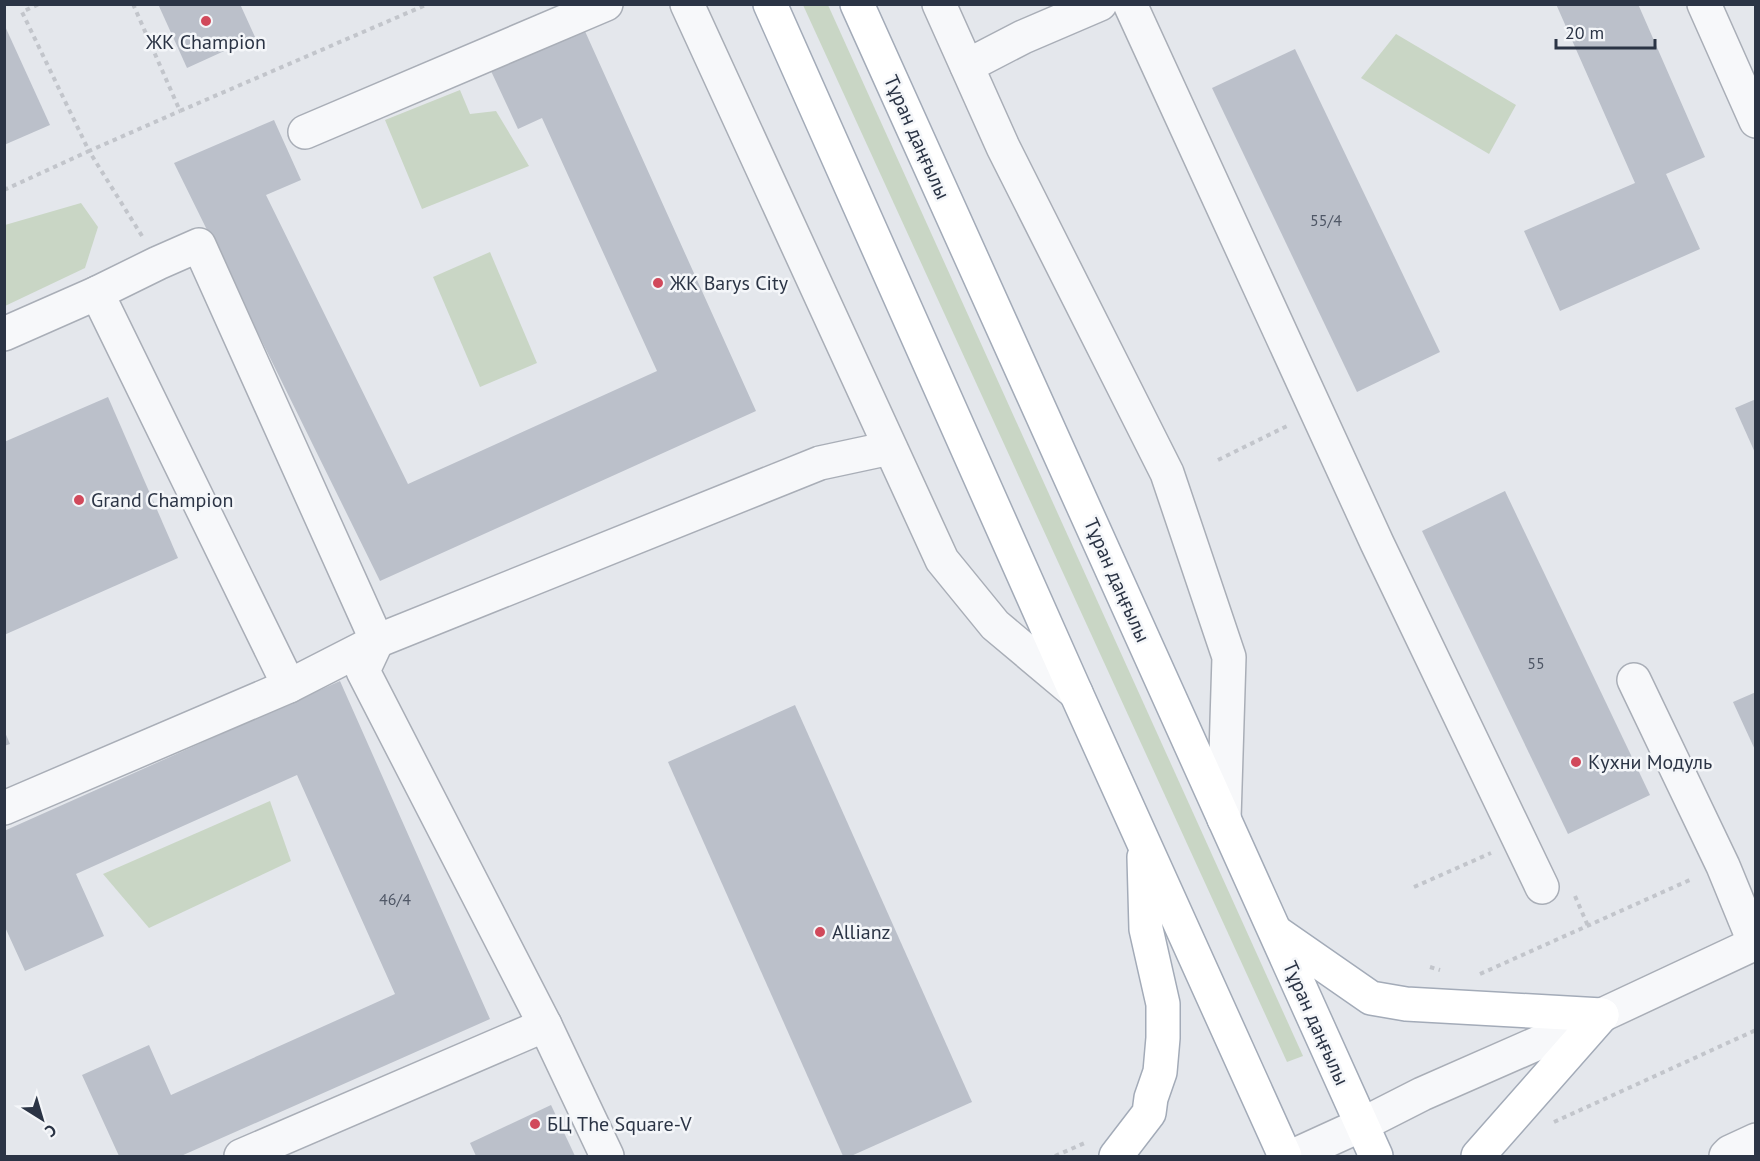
<svg xmlns="http://www.w3.org/2000/svg" width="1760" height="1161" font-family="'PT Sans',sans-serif">
	<rect width="100%" height="100%" fill="#e4e7ec"/>
	<g fill="#c9d6c5">
		<path d="M803 5H828L1303 1056 1287 1062Z"/>
		<path d="M1396 34 1516 105 1489 154 1361 78Z"/>
		<path d="M460 90 470 114 496 111 529 166 422 209 385 120Z"/>
		<path d="M81 203 98 227 85 268 5 306V225Z"/>
		<path d="M490 252 537 363 480 387 433 277Z"/>
		<path d="M270 801 291 861 149 928 103 874Z"/>
	</g>
	<g fill="#bbc0ca">
		<path d="M158 4H240L255 37 187 68Z"/>
		<path d="M1556 4H1638L1705 157 1666 174 1700 249 1560 311 1524 231 1635 183Z"/>
		<path d="M4 24 50 125 4 145Z"/>
		<path d="M584 29 756 411 380 581 174 163 274 120 301 180 266 195 408 484 657 371 542 118 518 129 491 71Z"/>
		<path d="M1295 49 1440 352 1357 392 1212 88Z"/>
		<path d="M108 397 178 558 4 635V442Z"/>
		<path d="M1756 399V455L1735 408Z"/>
		<path d="M1505 491 1650 795 1568 834 1422 531Z"/>
		<path d="M340 681 490 1019 181 1156H119L82 1075 149 1045 171 1095 395 994 297 775 76 874 104 936 25 971 4 925V831Z"/>
		<path d="M1756 692V752L1733 702Z"/>
		<path d="M795 705 972 1102 851 1156H843L668 762Z"/>
		<path d="M4 730 10 744 4 746Z"/>
		<path d="M551 1105 575 1156H476L470 1143Z"/>
	</g>
	<g fill="none" stroke-linecap="round" stroke-linejoin="round">
		<g stroke="#a9aeb7" stroke-width="36">
			<g id="minor">
				<path d="M687 4 942 560 995 625 1076 693"/>
				<path d="M939 4 1003 147 1167 473 1229 657 1224 819"/>
				<path d="M1130 4 1377 543 1542 887"/>
				<path d="M1704 4 1756 121"/>
				<path d="M967 66 1023 37 1100 4"/>
				<path d="M305 132 606 4"/>
				<path d="M97 293 289 686"/>
				<path d="M4 334 97 293 158 263 199 245 377 641 363 671 545 1025 607 1156"/>
				<path d="M1634 680 1723 866 1755 944"/>
				<path d="M4 808 289 686 377 641 820 463 890 448"/>
				<path d="M241 1156 545 1025"/>
				<path d="M1293 1156 1361 1125 1422 1094 1602 1015 1756 943"/>
				<path d="M1726 1156 1730 1152 1756 1140"/>
			</g>
		</g>
		<g stroke="#a3abb8" stroke-width="36">
			<g id="major">
				<path d="M770 4 1076 693 1285 1156"/>
				<path d="M857 4 1376 1156"/>
				<path d="M1276 932 1371 998 1406 1004 1602 1015"/>
				<path d="M1116 1156 1149 1113 1151 1098 1160 1072 1163 1038V1004L1146 929 1144 857"/>
				<path d="M1478 1156 1602 1015"/>
			</g>
		</g>
		<g stroke="#c2c5cb" stroke-width="4" stroke-dasharray="4.5 4.5" stroke-linecap="butt">
			<path d="M133 4 180 111 428 4"/>
			<path d="M4 190 89 151 22 12 39 4"/>
			<path d="M142 236 89 151 180 111"/>
			<path d="M1218 460 1287 426"/>
			<path d="M1414 887 1491 853"/>
			<path d="M1575 896 1588 926"/>
			<path d="M1430 967 1440 970"/>
			<path d="M1480 974 1692 879"/>
			<path d="M1554 1122 1756 1030"/>
			<path d="M1055 1156 1087 1142"/>
		</g>
		<use href="#minor" stroke="#f7f8fa" stroke-width="33"/>
		<use href="#major" stroke="#fff" stroke-width="33"/>
	</g>
	<g fill="#d1495b" stroke="#f4f6f9" stroke-width="2">
		<circle cx="206" cy="21" r="6"/>
		<circle cx="658" cy="283" r="6"/>
		<circle cx="79" cy="500" r="6"/>
		<circle cx="1576" cy="762" r="6"/>
		<circle cx="820" cy="932" r="6"/>
		<circle cx="535" cy="1124" r="6"/>
	</g>
	<g text-anchor="middle" stroke-width="5" stroke-linejoin="round" paint-order="stroke">
		<g font-size="16" fill="#4f5766">
			<text x="1326" y="226">55/4</text>
			<text x="1536" y="669">55</text>
			<text x="395" y="905">46/4</text>
		</g>
		<g font-size="20" fill="#2b3445" stroke="#f4f6f9" text-anchor="start">
			<text x="206" y="49" text-anchor="middle">ЖК Champion</text>
			<text x="670" y="290">ЖК Barys City</text>
			<text x="91" y="507">Grand Champion</text>
			<text x="1588" y="769">Кухни Модуль</text>
			<text x="832" y="939">Allianz</text>
			<text x="547" y="1131">БЦ The Square-V</text>
		</g>
		<g font-size="20" fill="#2b3445" stroke="#f4f6f9">
			<text transform="translate(917 137) rotate(66)" y="7">Тұран даңғылы</text>
			<text transform="translate(1117 580) rotate(66)" y="7">Тұран даңғылы</text>
			<text transform="translate(1316 1023) rotate(66)" y="7">Тұран даңғылы</text>
		</g>
	</g>
	<rect width="1760" height="1161" fill="none" stroke="#2b3445" stroke-width="12"/>
	<g transform="translate(42 1119) rotate(143)" stroke="#f4f6f9" stroke-width="4.5" paint-order="stroke">
	<path d="M0-4.5L10 22L0 15L-10 22Z" fill="#2b3445"/>
	<text y="-9" font-size="16" font-weight="bold" text-anchor="middle" fill="#2b3445">С</text>
	</g>
	<path d="M1556 39v9h99v-9" fill="none" stroke="#2b3445" stroke-width="3"/>
	<text x="1565" y="39" font-size="18" fill="#2b3445" stroke="#f4f6f9" stroke-width="4.5" paint-order="stroke">20 m</text>
</svg>
